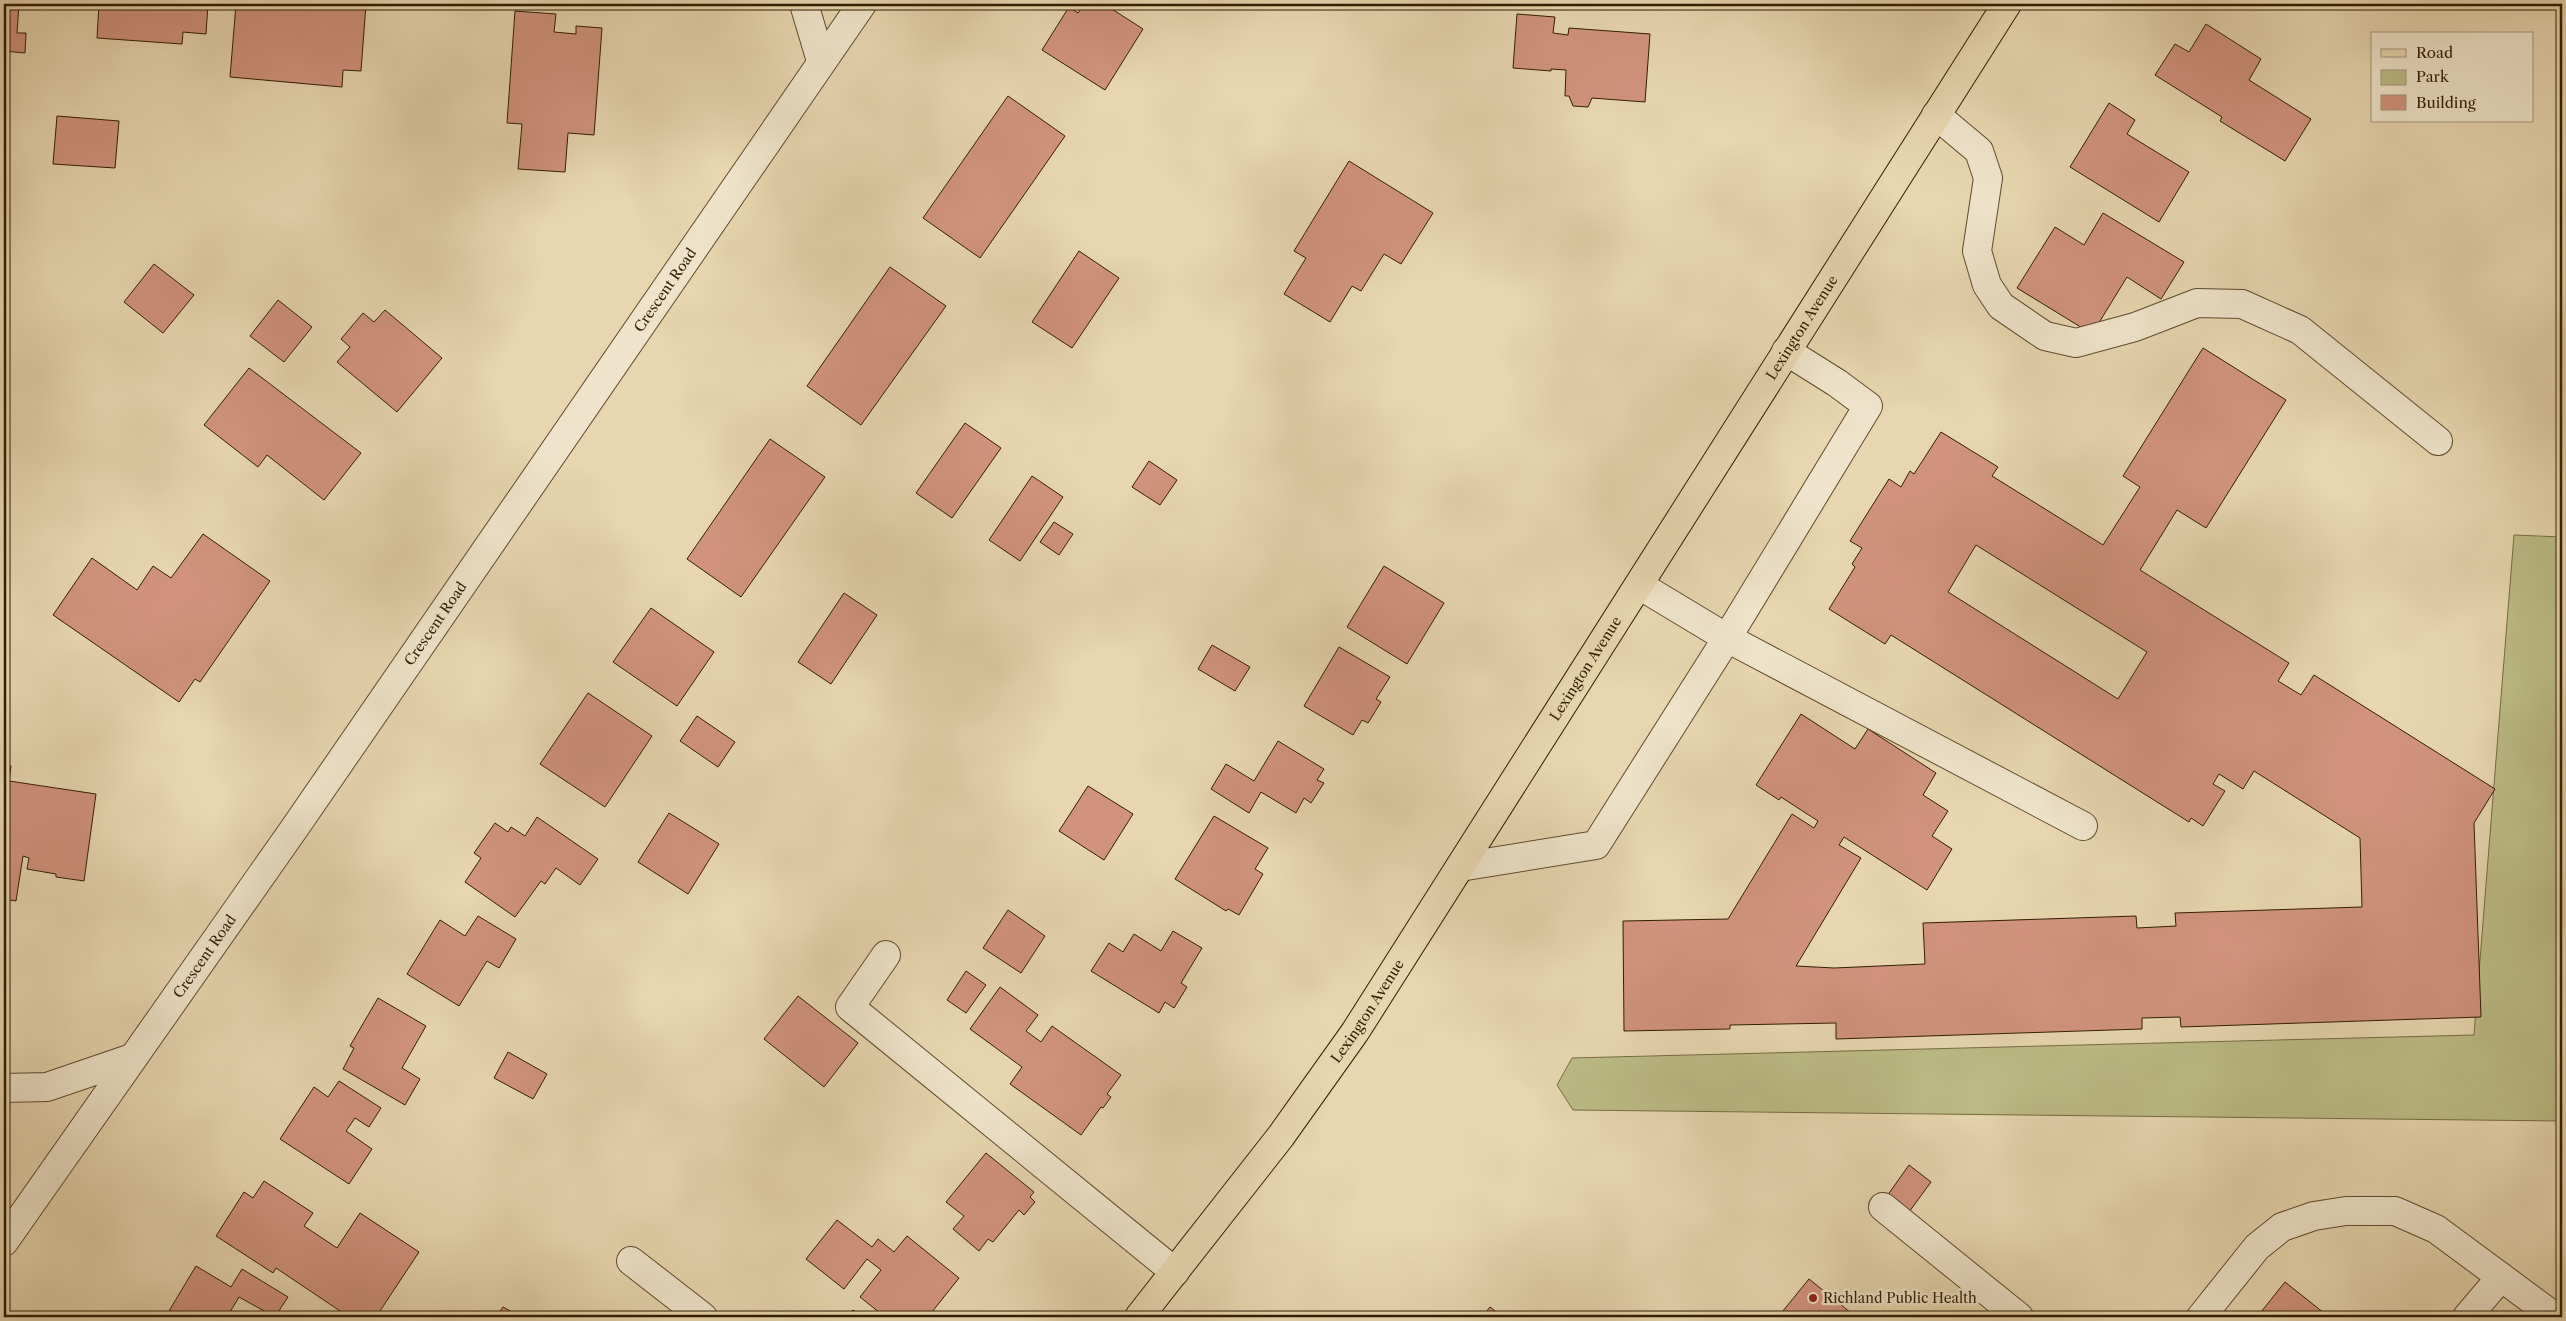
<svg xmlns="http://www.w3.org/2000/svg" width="2566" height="1321" font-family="'Libre Caslon Text',serif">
	<rect width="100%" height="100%" fill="#e7d6af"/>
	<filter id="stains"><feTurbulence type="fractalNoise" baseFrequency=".004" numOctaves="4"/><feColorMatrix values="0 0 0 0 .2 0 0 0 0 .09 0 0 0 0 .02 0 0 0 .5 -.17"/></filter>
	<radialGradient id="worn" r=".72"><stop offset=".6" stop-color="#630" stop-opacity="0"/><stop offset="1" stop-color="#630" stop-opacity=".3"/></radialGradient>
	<path fill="#bcbc86" stroke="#766c44" d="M2514 535 2562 537V1121L1573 1110 1557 1085 1572 1058 2474 1035Z"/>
	<g fill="#d1937d" stroke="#311d03" fill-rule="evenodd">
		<path d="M4 4H19L17 33H26L25 53 4 51Z"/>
		<path d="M99 4H208L206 34 183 32 182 44 97 38Z"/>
		<path d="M236 4H366L361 71 343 70 342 87 230 77Z"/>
		<path d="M1084 4H1104L1143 29 1105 90 1042 50 1069 7 1078 13Z"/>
		<path d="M515 11 556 14 554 32 576 34V26L602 28 594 135 568 133 565 172 518 169 522 124 507 123Z"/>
		<path d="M1517 14 1555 17 1553 33 1568 35 1569 28 1650 34 1645 102 1592 98 1588 107 1573 106 1569 96H1565L1566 70 1551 69V71L1513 68Z"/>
		<path d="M2206 24 2261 59 2249 80 2311 119 2285 161 2220 121 2222 117 2155 75 2175 44 2189 52Z"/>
		<path d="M1008 96 1065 136 980 258 923 218Z"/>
		<path d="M2109 103 2135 120 2127 134 2189 172 2159 222 2070 167Z"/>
		<path d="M57 116 119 121 115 168 53 164Z"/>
		<path d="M1349 161 1433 213 1401 264 1384 254 1361 291 1352 286 1330 322 1284 294 1306 258 1294 251Z"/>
		<path d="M2103 213 2184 262 2161 299 2127 277 2092 334 2017 288 2055 227 2084 245Z"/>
		<path d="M1079 251 1119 278 1072 348 1032 322Z"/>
		<path d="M154 264 194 295 163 333 124 302Z"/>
		<path d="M890 267 946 306 861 425 807 386Z"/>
		<path d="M278 300 312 327 284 362 250 336Z"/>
		<path d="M385 310 442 358 397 412 337 362 350 347 341 339 363 313 374 322Z"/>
		<path d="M2203 348 2286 400 2206 528 2177 510 2140 570 2289 663 2278 681 2301 695 2314 675 2495 789 2474 823 2481 1017 2181 1027 2180 1017 2142 1018V1029L1836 1039V1023L1730 1025V1029L1624 1031 1623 921 1728 919 1792 814 1814 828 1818 821 1781 797 1779 800 1756 785 1801 714 1855 749 1868 729 1936 773 1923 795 1948 811 1932 836 1952 849 1927 890 1844 837 1839 845 1861 858 1796 966 1834 968 1925 964 1923 923 2136 916 2137 928 2176 926 2175 913 2362 907 2360 838 2254 771 2243 789 2219 774 2213 784 2225 791 2203 826 2191 818 2189 822 1891 635 1885 644 1829 609 1855 567 1852 564 1862 548 1850 541 1889 479 1901 487 1910 471 1914 474 1941 432 1998 467 1992 476 2103 545 2140 487 2123 476ZM1976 545 2147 652 2118 699 1948 592Z"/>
		<path d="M249 368 361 453 324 500 267 455 258 467 204 425Z"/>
		<path d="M965 423 1001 448 952 518 916 493Z"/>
		<path d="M770 439 825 477 741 597 687 559Z"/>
		<path d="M1149 461 1177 480 1160 505 1132 487Z"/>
		<path d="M1032 476 1063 497 1020 561 989 540Z"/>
		<path d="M1054 522 1073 534 1059 555 1040 542Z"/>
		<path d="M203 534 270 581 200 682 195 679 179 702 53 615 92 558 137 590 153 566 171 578Z"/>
		<path d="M1384 566 1444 603 1407 664 1347 627Z"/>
		<path d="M844 593 877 615 831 684 798 662Z"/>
		<path d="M651 608 714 652 677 706 613 662Z"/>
		<path d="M1212 645 1250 667 1235 691 1198 669Z"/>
		<path d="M1339 647 1390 677 1376 699 1381 702 1368 723 1362 720 1353 735 1304 706Z"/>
		<path d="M588 693 652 736 605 807 540 764Z"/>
		<path d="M697 716 735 742 718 767 680 741Z"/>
		<path d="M1278 741 1324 769 1317 780 1324 783 1311 803 1304 798 1296 813 1261 792 1249 813 1211 789 1226 764 1254 781Z"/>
		<path d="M4 765 11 766 9 781 96 794 84 881 56 877V874L27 869 29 858 23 856 16 901 4 899Z"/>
		<path d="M1088 786 1133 814 1104 860 1059 831Z"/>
		<path d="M669 813 719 844 688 894 638 862Z"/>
		<path d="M1214 816 1268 848 1255 869 1263 874 1239 915 1228 909 1226 911 1175 879Z"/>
		<path d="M537 817 598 859 580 885 556 868 545 884 541 881 515 917 465 882 481 858 474 853 495 823 508 832 511 827 525 836Z"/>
		<path d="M1008 910 1045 936 1021 973 983 948Z"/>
		<path d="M478 916 516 939 499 968 487 961 459 1006 407 974 440 920 465 936Z"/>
		<path d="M1173 931 1202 948 1181 983 1187 987 1174 1008 1165 1002 1159 1013 1091 971 1109 943 1123 952 1134 934 1161 951Z"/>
		<path d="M966 971 986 985 966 1013 947 1000Z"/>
		<path d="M1000 987 1038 1015 1026 1031 1041 1042 1052 1026 1121 1075 1107 1094 1111 1097 1103 1108 1101 1107 1081 1135 1010 1084 1022 1067 970 1029Z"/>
		<path d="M798 996 858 1043 824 1087 764 1039Z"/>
		<path d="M378 998 426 1026 402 1068 420 1079 405 1105 343 1069 354 1048 350 1046Z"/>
		<path d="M508 1052 547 1074 533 1099 494 1078Z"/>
		<path d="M339 1081 381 1108 369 1127 355 1118 346 1131 372 1149 349 1184 280 1139 314 1087 328 1097Z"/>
		<path d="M986 1153 1034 1192 1030 1197 1035 1202 1024 1215 1019 1210 993 1242 988 1239 979 1251 953 1229 964 1216 946 1202Z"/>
		<path d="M1909 1165 1931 1182 1909 1212 1887 1196Z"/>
		<path d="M264 1181 313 1213 304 1226 337 1248 360 1213 419 1252 376 1317H349L276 1268 273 1273 216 1236 244 1192 253 1198Z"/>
		<path d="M837 1220 872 1247 878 1239 894 1252 907 1236 959 1278 928 1317H885L860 1297 881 1270 867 1259 844 1289 806 1259Z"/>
		<path d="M196 1266 231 1287 242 1269 288 1297 275 1317 239 1297 227 1317H179L169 1311Z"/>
		<path d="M1809 1279 1856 1317H1778Z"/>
		<path d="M2285 1282 2329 1317H2257Z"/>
		<path d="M503 1307 521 1317H496Z"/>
		<path d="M1490 1307 1503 1317H1482Z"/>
		<path d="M853 1310 862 1317H847Z"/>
	</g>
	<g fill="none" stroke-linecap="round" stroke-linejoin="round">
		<g stroke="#5e4b2e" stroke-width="30">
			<g id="minor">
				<path d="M804 4 821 61"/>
				<path d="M1936 115 1979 151 1988 178 1977 251 1987 285 2001 306 2045 336 2076 343 2135 327 2197 303 2242 304 2300 330 2438 441"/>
				<path d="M1786 351 1837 383 1868 406 1727 638 2083 826"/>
				<path d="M1460 867 1596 845 1727 638 1639 585"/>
				<path d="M886 955 850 1007 1175 1272"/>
				<path d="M4 1088 47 1087 132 1058"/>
				<path d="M1883 1207 2019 1317"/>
				<path id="s1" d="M4 1242 296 826 862 4"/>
				<path d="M631 1261 703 1317"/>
				<path d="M2201 1317 2257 1247 2282 1227 2314 1216 2346 1211H2395L2436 1229 2555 1317"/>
				<path d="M2467 1317 2501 1277"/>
			</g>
		</g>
		<g stroke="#311d03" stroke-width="30">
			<g id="major">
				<path id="s2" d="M1139 1317 1281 1136 1355 1032 2007 4"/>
			</g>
		</g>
		<use href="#minor" stroke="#efe4cb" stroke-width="28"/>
		<use href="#major" stroke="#e7d6af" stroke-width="28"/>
	</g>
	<circle fill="#8f2418" stroke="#efe4cb" stroke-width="2" cx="1813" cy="1298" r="5"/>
	<g text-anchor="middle" stroke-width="4.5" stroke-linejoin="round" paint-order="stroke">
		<g font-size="14" fill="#311d03" stroke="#efe4cb">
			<text dy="5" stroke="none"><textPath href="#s1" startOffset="1159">Crescent Road</textPath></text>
			<text dy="5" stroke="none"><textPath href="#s2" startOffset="1192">Lexington Avenue</textPath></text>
			<text dy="5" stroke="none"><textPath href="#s1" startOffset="754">Crescent Road</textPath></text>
			<text dy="5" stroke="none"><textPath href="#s2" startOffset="788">Lexington Avenue</textPath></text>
			<text dy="5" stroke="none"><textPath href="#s1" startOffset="349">Crescent Road</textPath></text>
			<text dy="5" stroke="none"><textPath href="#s2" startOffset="382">Lexington Avenue</textPath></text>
		</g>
		<g font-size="14" fill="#311d03" stroke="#efe4cb" text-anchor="start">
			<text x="1823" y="1303">Richland Public Health</text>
		</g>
	</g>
	<rect width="2566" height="1321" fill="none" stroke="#e7d6af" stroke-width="20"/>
	<rect x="5" y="5" width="2556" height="1311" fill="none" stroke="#311d03" stroke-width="2.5"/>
	<rect x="10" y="10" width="2546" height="1301" fill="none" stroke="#311d03"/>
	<rect x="2371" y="32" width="162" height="90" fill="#efe4cb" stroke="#a3947b"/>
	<rect x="2381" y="49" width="25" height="8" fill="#e7d6af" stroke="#a3947b"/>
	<text x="2416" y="58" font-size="15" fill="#311d03">Road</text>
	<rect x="2381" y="70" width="25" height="15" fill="#bcbc86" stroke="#a3947b"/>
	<text x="2416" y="82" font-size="15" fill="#311d03">Park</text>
	<rect x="2381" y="95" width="25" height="15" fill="#d1937d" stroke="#a3947b"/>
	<text x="2416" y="108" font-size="15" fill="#311d03">Building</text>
	<rect width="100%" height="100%" filter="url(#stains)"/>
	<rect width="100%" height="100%" fill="url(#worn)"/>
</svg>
